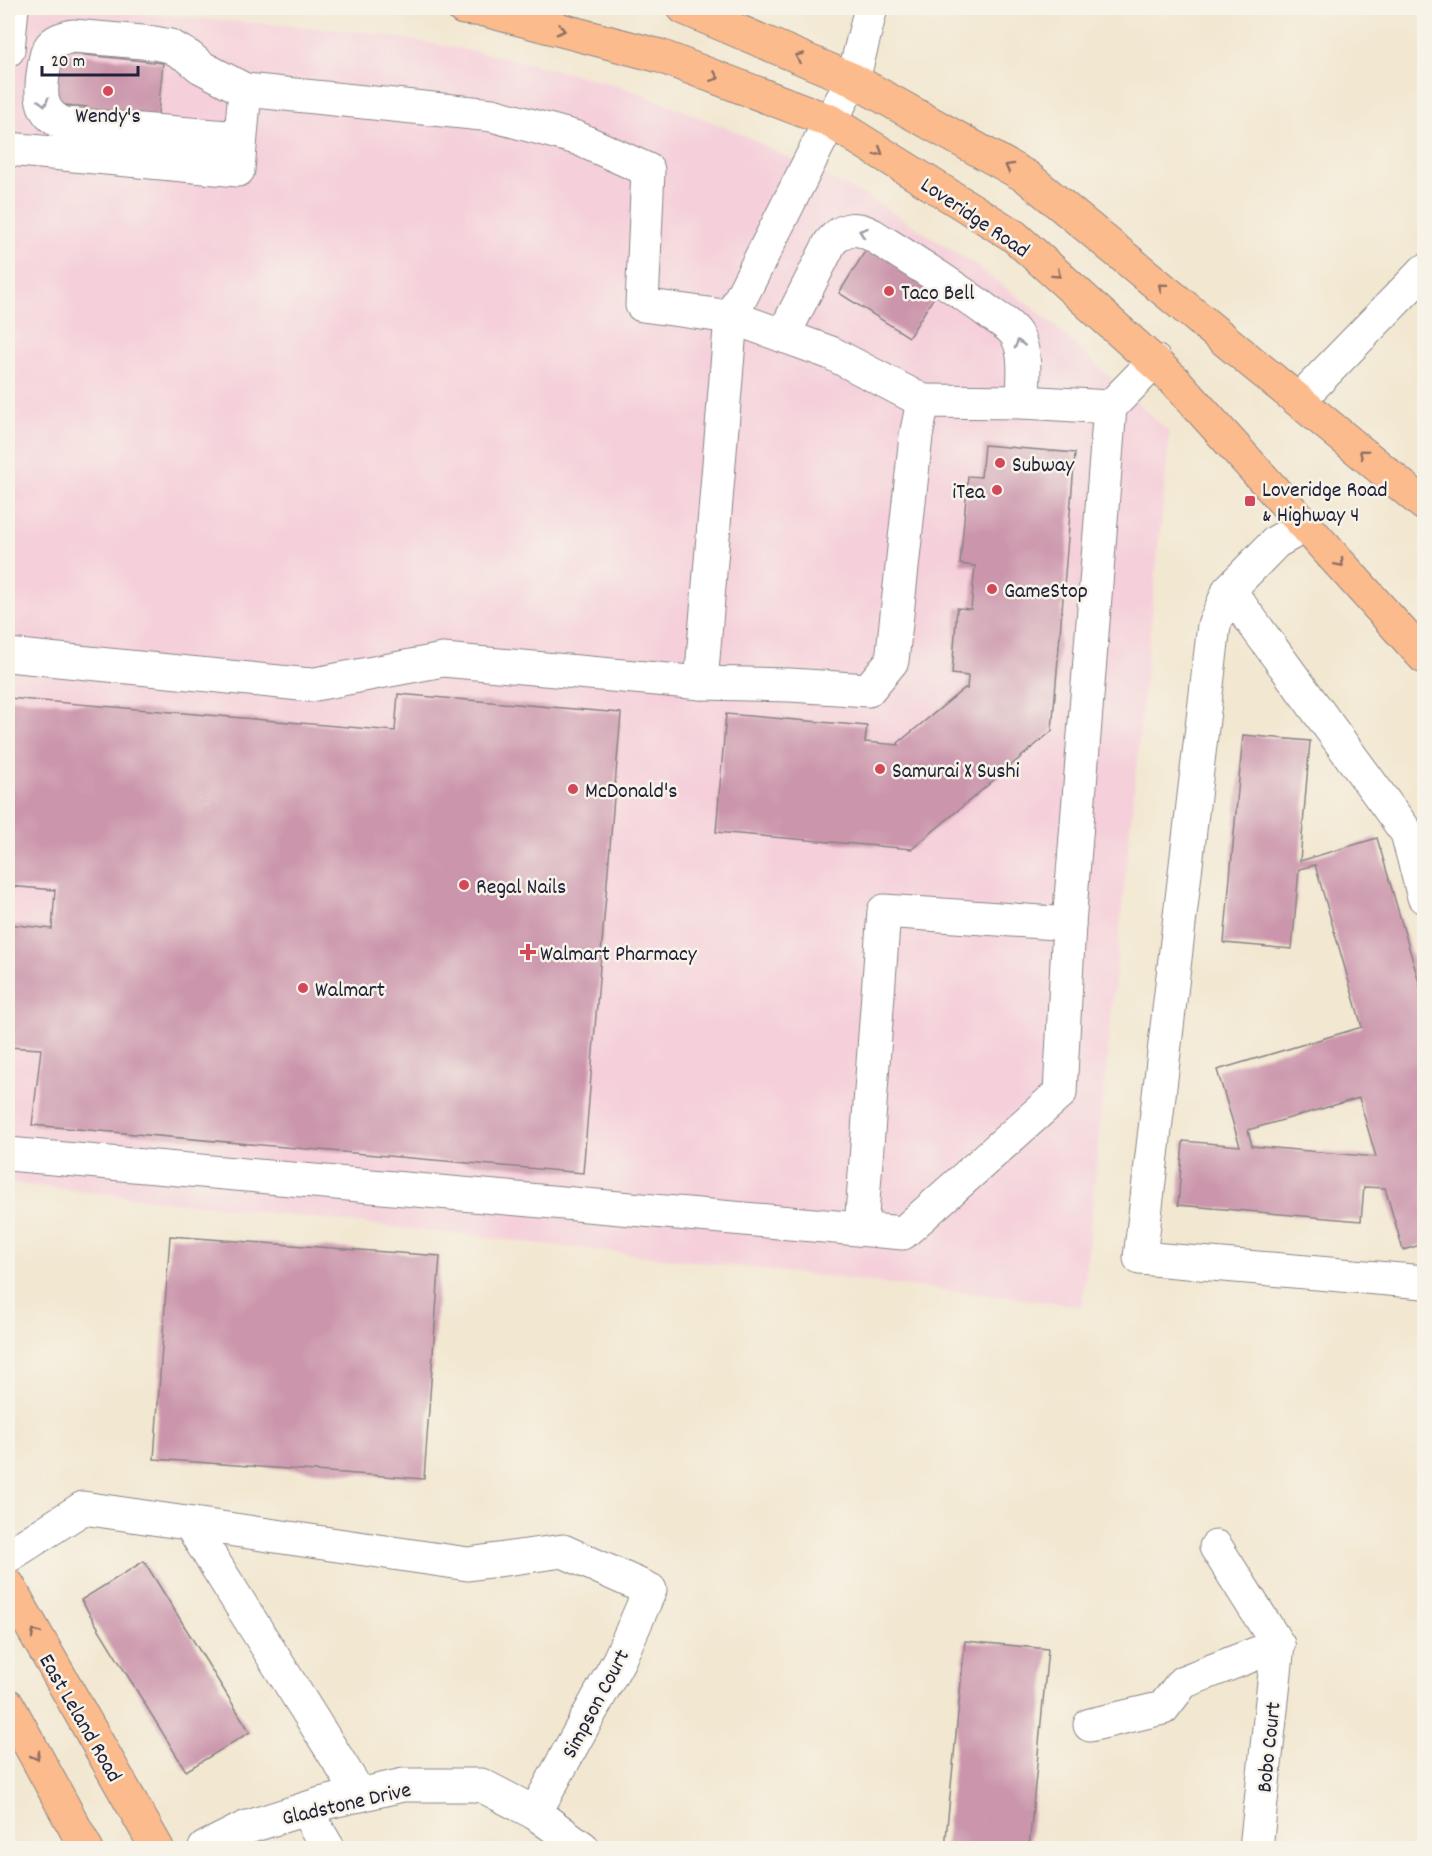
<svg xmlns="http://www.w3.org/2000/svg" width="1432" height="1856" font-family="Dekko,sans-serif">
	<rect width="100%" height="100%" fill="#f7f3e8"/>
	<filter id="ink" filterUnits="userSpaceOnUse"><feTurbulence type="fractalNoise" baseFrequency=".0167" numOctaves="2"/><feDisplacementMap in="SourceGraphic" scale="12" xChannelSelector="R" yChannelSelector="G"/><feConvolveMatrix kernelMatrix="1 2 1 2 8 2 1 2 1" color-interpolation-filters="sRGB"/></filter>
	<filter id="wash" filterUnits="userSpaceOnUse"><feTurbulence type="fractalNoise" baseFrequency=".008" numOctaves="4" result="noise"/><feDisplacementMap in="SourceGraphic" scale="24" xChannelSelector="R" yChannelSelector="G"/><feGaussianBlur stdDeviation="1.35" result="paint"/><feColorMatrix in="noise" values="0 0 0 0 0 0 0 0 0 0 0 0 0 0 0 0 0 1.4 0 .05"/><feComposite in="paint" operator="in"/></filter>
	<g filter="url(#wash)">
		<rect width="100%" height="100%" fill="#f2e7d0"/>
		<path fill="#f5cfda" d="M8 8H66L368 32 500 56 617 85 733 130 868 197 972 263 1045 317 1170 433 1082 1306 8 1183Z"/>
		<g id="blocks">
			<g fill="#cb95ac" fill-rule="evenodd">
				<path d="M56 52 163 63 157 123 86 116 87 107 54 104Z"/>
				<path d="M869 245 939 289 909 337 839 293Z"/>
				<path d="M984 445 1075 453 1052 731 912 849 716 832 726 714 867 726 865 742 899 745 898 743 965 688 967 689 968 676 952 674 957 608 971 609 975 566 960 564 968 476 981 477Z"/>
				<path d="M398 694 621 713 583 1173 32 1125 41 1049 8 1047V924L52 929 55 890 8 886V698L395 731Z"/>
				<path d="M1243 735 1310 741 1300 861 1377 838 1424 999V1244L1403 1250 1385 1188 1364 1187 1361 1221 1178 1205 1183 1141 1240 1146 1217 1070 1362 1027 1315 865 1299 869 1292 949 1224 943ZM1359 1098 1376 1157 1252 1146 1248 1130Z"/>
				<path d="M170 1236 440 1256 424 1479 154 1459Z"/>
				<path d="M144 1561 250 1732 186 1771 81 1600Z"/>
				<path d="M965 1641 1048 1649 1029 1848H945Z"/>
			</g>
		</g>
	</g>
	<g filter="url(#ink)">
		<use href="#blocks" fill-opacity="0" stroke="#8a8486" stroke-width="1.5"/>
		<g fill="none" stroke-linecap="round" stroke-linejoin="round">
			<g stroke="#8a8486" stroke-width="35">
				<g id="minor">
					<path d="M8 50 12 8"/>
					<path d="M240 138 65 124C38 114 40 93 44 68 45 62 45 55 49 49 54 40 64 38 73 36L154 43 170 46 189 57 201 67 245 90"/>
					<path d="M8 149 238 170 245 90 492 115 577 138 648 170 642 305 731 317 831 353 923 401"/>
					<path d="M783 336 830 243C842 228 855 226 872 235 912 260 953 285 991 314 1000 320 1013 327 1018 338 1027 356 1023 382 1023 402"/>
					<path d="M1299 400 1424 271"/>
					<path d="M1306 525 1276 542 1229 590 1214 625 1140 1258 1424 1282"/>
					<path d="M1229 590 1407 833 1424 897"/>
					<path d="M8 655 310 685 443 660 701 683 790 685 868 690 892 661 916 436 923 401 1023 402 1110 407 1155 361"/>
					<path d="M701 683 731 317 830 121 853 80 871 8"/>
					<path d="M8 1154 903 1233 1060 1093 1069 924 1110 407"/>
					<path d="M861 1229 884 911 1069 924"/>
					<path d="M190 1524 360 1795"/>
					<path d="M1216 1547 1278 1645"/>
					<path d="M8 1556 83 1508 468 1564 563 1551 650 1590 619 1660 535 1813"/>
					<path d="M1090 1725 1163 1708 1183 1682 1278 1645"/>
					<path d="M305 1809 328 1848"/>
					<path d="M205 1848 245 1828 324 1803 403 1785H481L535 1813 583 1848"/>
					<path d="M1256 1848 1278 1645"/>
				</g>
			</g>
			<g stroke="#8a8486" stroke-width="35">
				<g id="major">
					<path d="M463 8 485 10 660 56 830 121 1014 236 1175 381 1424 657"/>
					<path d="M684 8 853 80 1027 177 1424 504"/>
					<path d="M8 1585 157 1848"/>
					<path d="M8 1705 86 1848"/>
				</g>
			</g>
			<use href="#minor" stroke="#fff" stroke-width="33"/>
			<use href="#major" stroke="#fbbb8c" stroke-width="33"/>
		</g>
		<defs><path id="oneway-chevron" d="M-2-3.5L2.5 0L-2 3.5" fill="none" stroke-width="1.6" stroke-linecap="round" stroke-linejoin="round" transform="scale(1.5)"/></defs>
		<g stroke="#8e6e64">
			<use href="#oneway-chevron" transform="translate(561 30) rotate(15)"/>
			<use href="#oneway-chevron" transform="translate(799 57) rotate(-157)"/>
			<use href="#oneway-chevron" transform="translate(715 77) rotate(21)"/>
			<use href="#oneway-chevron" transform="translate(879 152) rotate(32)"/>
			<use href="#oneway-chevron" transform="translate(1009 167) rotate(-151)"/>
			<use href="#oneway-chevron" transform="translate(1057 274) rotate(42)"/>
			<use href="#oneway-chevron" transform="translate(1162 287) rotate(-140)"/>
			<use href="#oneway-chevron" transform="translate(1363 453) rotate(-140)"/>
			<use href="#oneway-chevron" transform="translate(1340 563) rotate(49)"/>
			<use href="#oneway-chevron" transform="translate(35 1633) rotate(-120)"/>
			<use href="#oneway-chevron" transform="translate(36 1756) rotate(61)"/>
		</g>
		<g stroke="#9c9ca7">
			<use href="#oneway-chevron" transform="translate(44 102) rotate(74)"/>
			<use href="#oneway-chevron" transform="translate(863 232) rotate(-161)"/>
			<use href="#oneway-chevron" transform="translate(1019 344) rotate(-106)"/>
		</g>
	</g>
	<g fill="#d1495b" stroke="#f7f3e8" stroke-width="2">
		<circle cx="108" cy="91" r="6"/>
		<circle cx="889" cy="291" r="6"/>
		<circle cx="1000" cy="463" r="6"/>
		<circle cx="997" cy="490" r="6"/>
		<rect x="1244" y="495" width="12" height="12" rx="3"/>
		<circle cx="992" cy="589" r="6"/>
		<circle cx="880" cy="769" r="6"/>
		<circle cx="573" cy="789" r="6"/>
		<circle cx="464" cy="885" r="6"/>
		<path d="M525 943h6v6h6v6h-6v6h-6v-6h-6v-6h6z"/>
		<circle cx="303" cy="988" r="6"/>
	</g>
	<g text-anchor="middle" stroke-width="5" stroke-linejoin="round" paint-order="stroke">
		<g font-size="22" fill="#22223b" stroke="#f7f3e8" text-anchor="start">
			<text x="108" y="122" text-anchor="middle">Wendy's</text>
			<text x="901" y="299">Taco Bell</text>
			<text x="1012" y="471">Subway</text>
			<text x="1262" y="496">Loveridge Road<tspan x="1262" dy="25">&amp; Highway 4</tspan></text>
			<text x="985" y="498" text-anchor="end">iTea</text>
			<text x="1004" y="597">GameStop</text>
			<text x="892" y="777">Samurai X Sushi</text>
			<text x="585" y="797">McDonald's</text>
			<text x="476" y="893">Regal Nails</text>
			<text x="540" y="960">Walmart Pharmacy</text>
			<text x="315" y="996">Walmart</text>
		</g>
		<g font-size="22" fill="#22223b" stroke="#f7f3e8">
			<text transform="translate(976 216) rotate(34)" y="8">Loveridge Road</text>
			<text transform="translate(594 1703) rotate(-62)" y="8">Simpson Court</text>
			<text transform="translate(82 1717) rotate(60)" y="8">East Leland Road</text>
			<text transform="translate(1267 1747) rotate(-84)" y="8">Bobo Court</text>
			<text transform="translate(346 1802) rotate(-13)" y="8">Gladstone Drive</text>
		</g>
	</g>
	<rect width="1432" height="1856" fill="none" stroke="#f7f3e8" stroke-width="30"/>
	<path d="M42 66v9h96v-9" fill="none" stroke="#22223b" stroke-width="3"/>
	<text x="51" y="66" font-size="18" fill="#22223b" stroke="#f7f3e8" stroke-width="4.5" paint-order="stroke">20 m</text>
</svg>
